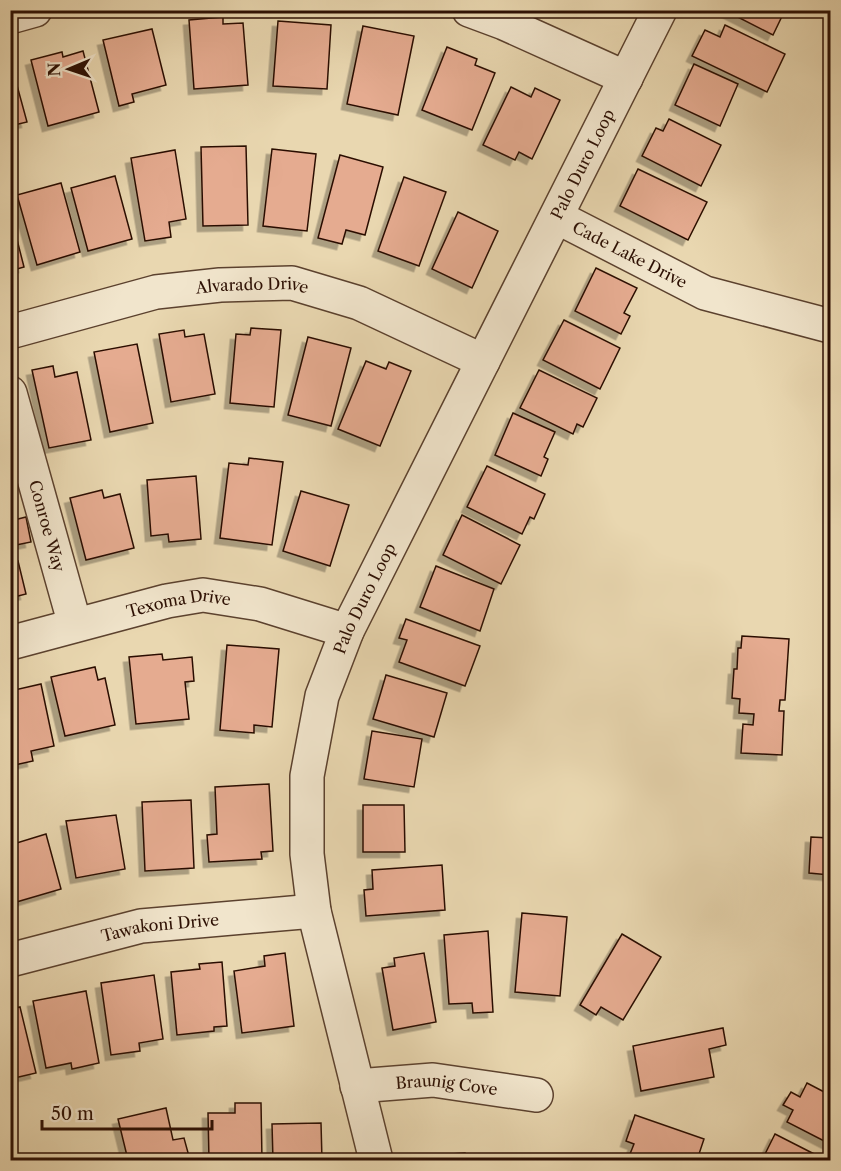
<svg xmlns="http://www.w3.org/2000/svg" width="841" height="1171" font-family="'Libre Caslon Text',serif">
	<defs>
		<filter id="shadow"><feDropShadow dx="-5.5" dy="5.5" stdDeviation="0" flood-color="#0004"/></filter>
	</defs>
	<rect width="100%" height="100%" fill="#e9d7b0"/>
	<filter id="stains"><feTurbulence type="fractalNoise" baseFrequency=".00333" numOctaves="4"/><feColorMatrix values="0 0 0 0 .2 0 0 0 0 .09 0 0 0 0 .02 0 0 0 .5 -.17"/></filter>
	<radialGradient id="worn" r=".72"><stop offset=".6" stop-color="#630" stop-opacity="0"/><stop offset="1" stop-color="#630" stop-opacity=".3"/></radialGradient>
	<g fill="#e5ab90" stroke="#2c0f03" stroke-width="1.5" filter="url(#shadow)">
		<path d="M724 10H785L773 35Z"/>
		<path d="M223 17V24L243 23 248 85 194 89 189 20Z"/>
		<path d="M278 21 331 25 327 89 273 86Z"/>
		<path d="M725 25 785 54 767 92 692 56 705 30 720 37Z"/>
		<path d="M363 26 414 36 398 115 347 104Z"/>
		<path d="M152 29 166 85 132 94 134 102 119 106 103 40Z"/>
		<path d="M447 47 477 59 475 65 495 73 472 130 422 110Z"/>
		<path d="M83 51 99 112 48 126 31 60 62 52 63 57Z"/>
		<path d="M694 64 738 84 720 126 675 105Z"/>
		<path d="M10 67H12L27 122 10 126Z"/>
		<path d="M511 87 531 97 535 88 560 100 532 159 519 152 515 160 483 145Z"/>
		<path d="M669 119 721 145 701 186 642 156 656 128 663 131Z"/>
		<path d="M246 146 248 225 203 226 201 147Z"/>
		<path d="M272 149 316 154 307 231 263 226Z"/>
		<path d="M175 150 186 219 169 222 171 237 145 241 131 158Z"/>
		<path d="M340 155 383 167 365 235 346 230 342 244 318 238Z"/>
		<path d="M638 169 707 202 688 240 620 206Z"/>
		<path d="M115 176 132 239 88 251 71 188Z"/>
		<path d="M404 177 446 192 419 266 378 251Z"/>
		<path d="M61 183 80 252 37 265 17 195Z"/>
		<path d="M10 212 24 267 10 271Z"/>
		<path d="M458 212 498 231 472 288 432 269Z"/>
		<path d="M596 268 637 288 624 313 630 316 621 334 575 311Z"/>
		<path d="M564 320 620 348 600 389 543 360Z"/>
		<path d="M251 328 281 330 274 407 230 403 236 334 250 335Z"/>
		<path d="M184 330 185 337 204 334 215 394 171 402 159 334Z"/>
		<path d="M308 337 351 348 331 426 288 415Z"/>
		<path d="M137 344 153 423 110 432 94 352Z"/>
		<path d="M366 361 386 369 389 362 411 371 380 446 338 429Z"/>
		<path d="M53 366 55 377 77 372 91 440 49 448 32 370Z"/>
		<path d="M539 370 597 398 583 427 577 424 573 434 520 408Z"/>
		<path d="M513 413 555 432 544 457 548 459 541 476 495 455Z"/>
		<path d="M249 458 283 462 272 545 220 538 229 463 248 465Z"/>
		<path d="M487 466 545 494 534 519 530 517 522 534 467 507Z"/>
		<path d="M196 476 201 539 169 542 168 534 151 536 147 480Z"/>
		<path d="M102 490 104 498 120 494 134 548 86 560 70 498Z"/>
		<path d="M301 491 349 505 330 566 283 551Z"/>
		<path d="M462 515 520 545 501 584 443 555Z"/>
		<path d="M26 517 31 542 11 546 10 521Z"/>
		<path d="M18 561 26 594 10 598V563Z"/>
		<path d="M436 566 494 589 480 631 420 607Z"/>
		<path d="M406 619 480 646 465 686 399 662 407 640 399 638Z"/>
		<path d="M742 636 789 639 785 700H780L779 711H784L782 755 741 753 743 724 753 725 754 714 739 713 740 699 732 698 734 669H737L738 648H741Z"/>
		<path d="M227 645 279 649 272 727 254 725V733L220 730Z"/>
		<path d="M162 654 163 660 192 657 194 681 185 682 189 719 136 724 129 657Z"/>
		<path d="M95 667 98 680 105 678 115 725 65 736 51 677Z"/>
		<path d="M386 675 447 693 434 737 373 719Z"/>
		<path d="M41 684 54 746 31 751 33 761 10 766V691Z"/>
		<path d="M372 731 422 739 414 787 364 779Z"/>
		<path d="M269 784 273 851 261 852 262 859 209 862 207 835 217 834 215 787Z"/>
		<path d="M191 800 194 868 145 871 142 802Z"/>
		<path d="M363 805H404L405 852H363Z"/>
		<path d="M116 815 125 869 76 878 66 821Z"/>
		<path d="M46 834 61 889 13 903 10 894V845Z"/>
		<path d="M811 837 830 838V875L809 873Z"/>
		<path d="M442 865 445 910 366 916 364 890 373 889 372 870Z"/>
		<path d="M522 913 567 917 560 996 515 992Z"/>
		<path d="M488 931 493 1012 473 1013 472 1003 449 1004 444 935Z"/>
		<path d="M622 934 661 957 623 1020 601 1007 596 1015 580 1005Z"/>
		<path d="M285 953 294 1026 242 1033 234 971 265 966 264 956Z"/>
		<path d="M424 953 436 1022 393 1030 382 968 395 966 394 958Z"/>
		<path d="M222 962 227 1026 214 1027V1031L177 1035 171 972 200 969 199 964Z"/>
		<path d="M154 975 163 1039 139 1043 140 1051 111 1055 101 983Z"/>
		<path d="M86 991 99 1063 72 1069 71 1063 46 1068 33 1001Z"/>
		<path d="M20 1007 36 1073 10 1079V1009Z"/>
		<path d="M723 1028 726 1045 709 1049 714 1077 641 1091 633 1046Z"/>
		<path d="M807 1083 830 1095V1144L787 1122 793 1110 783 1105 791 1092 800 1097Z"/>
		<path d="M235 1103H261L262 1160H209L208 1113H235Z"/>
		<path d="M166 1108 173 1140 184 1138 190 1160H128L118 1119Z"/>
		<path d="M635 1115 704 1139 697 1160 628 1159 634 1144 626 1141Z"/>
		<path d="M321 1123 322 1160H273L272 1124Z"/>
		<path d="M775 1134 826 1160H757L760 1154 764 1156Z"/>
		<path d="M465 1153 466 1160H421L420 1156Z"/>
		<path d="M71 1154 82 1160H67Z"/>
	</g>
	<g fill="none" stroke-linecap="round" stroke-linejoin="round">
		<g stroke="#5b412e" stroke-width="36">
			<g id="minor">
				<path d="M469 10 504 23 626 78"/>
				<path d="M10 17 35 10"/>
				<path id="s1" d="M557 217 705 293 830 326"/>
				<path id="s2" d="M10 332 156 292 220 285 292 283 359 303 483 361"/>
				<path id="s3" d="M10 393 75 625"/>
				<path id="s4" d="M10 643 167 601 203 595 260 604 347 631"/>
				<path id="s5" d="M10 960 141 926 314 911"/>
				<path id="s6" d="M357 1086 433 1080 536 1095"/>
				<path id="s7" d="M376 1160 314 911 307 854V776L322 696 347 631 660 10"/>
			</g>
		</g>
		<use href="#minor" stroke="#f1e5cc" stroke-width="33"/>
	</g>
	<g text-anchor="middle" stroke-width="5" stroke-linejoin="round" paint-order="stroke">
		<g font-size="16" fill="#2c0f03" stroke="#f1e5cc">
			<text dy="6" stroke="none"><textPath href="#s7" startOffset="1066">Palo Duro Loop</textPath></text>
			<text dy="6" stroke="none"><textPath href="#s1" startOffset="82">Cade Lake Drive</textPath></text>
			<text dy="6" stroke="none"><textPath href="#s2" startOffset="248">Alvarado Drive</textPath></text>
			<text dy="6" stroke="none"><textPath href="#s3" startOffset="138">Conroe Way</textPath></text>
			<text dy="6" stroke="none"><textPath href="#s7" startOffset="580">Palo Duro Loop</textPath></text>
			<text dy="6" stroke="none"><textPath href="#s4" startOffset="174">Texoma Drive</textPath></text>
			<text dy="6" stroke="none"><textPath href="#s5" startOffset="154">Tawakoni Drive</textPath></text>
			<text dy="6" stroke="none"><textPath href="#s6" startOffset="90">Braunig Cove</textPath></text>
		</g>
	</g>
	<rect width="841" height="1171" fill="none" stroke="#e9d7b0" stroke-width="36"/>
	<rect x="12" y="12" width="817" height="1147" fill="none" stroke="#2c0f03" stroke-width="3"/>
	<rect x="18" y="18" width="805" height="1135" fill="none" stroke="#2c0f03" stroke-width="1.5"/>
	<g transform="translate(69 69) rotate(268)" stroke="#f1e5cc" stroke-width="4.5" paint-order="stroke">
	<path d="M0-4.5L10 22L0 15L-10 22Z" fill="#2c0f03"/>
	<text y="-9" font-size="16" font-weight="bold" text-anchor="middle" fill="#2c0f03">N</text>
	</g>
	<path d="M42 1120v9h170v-9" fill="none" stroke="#2c0f03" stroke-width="3"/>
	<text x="51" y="1120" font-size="18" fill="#2c0f03" stroke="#f1e5cc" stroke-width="4.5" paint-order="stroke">50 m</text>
	<rect width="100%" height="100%" filter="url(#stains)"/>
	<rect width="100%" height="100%" fill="url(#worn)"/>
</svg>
